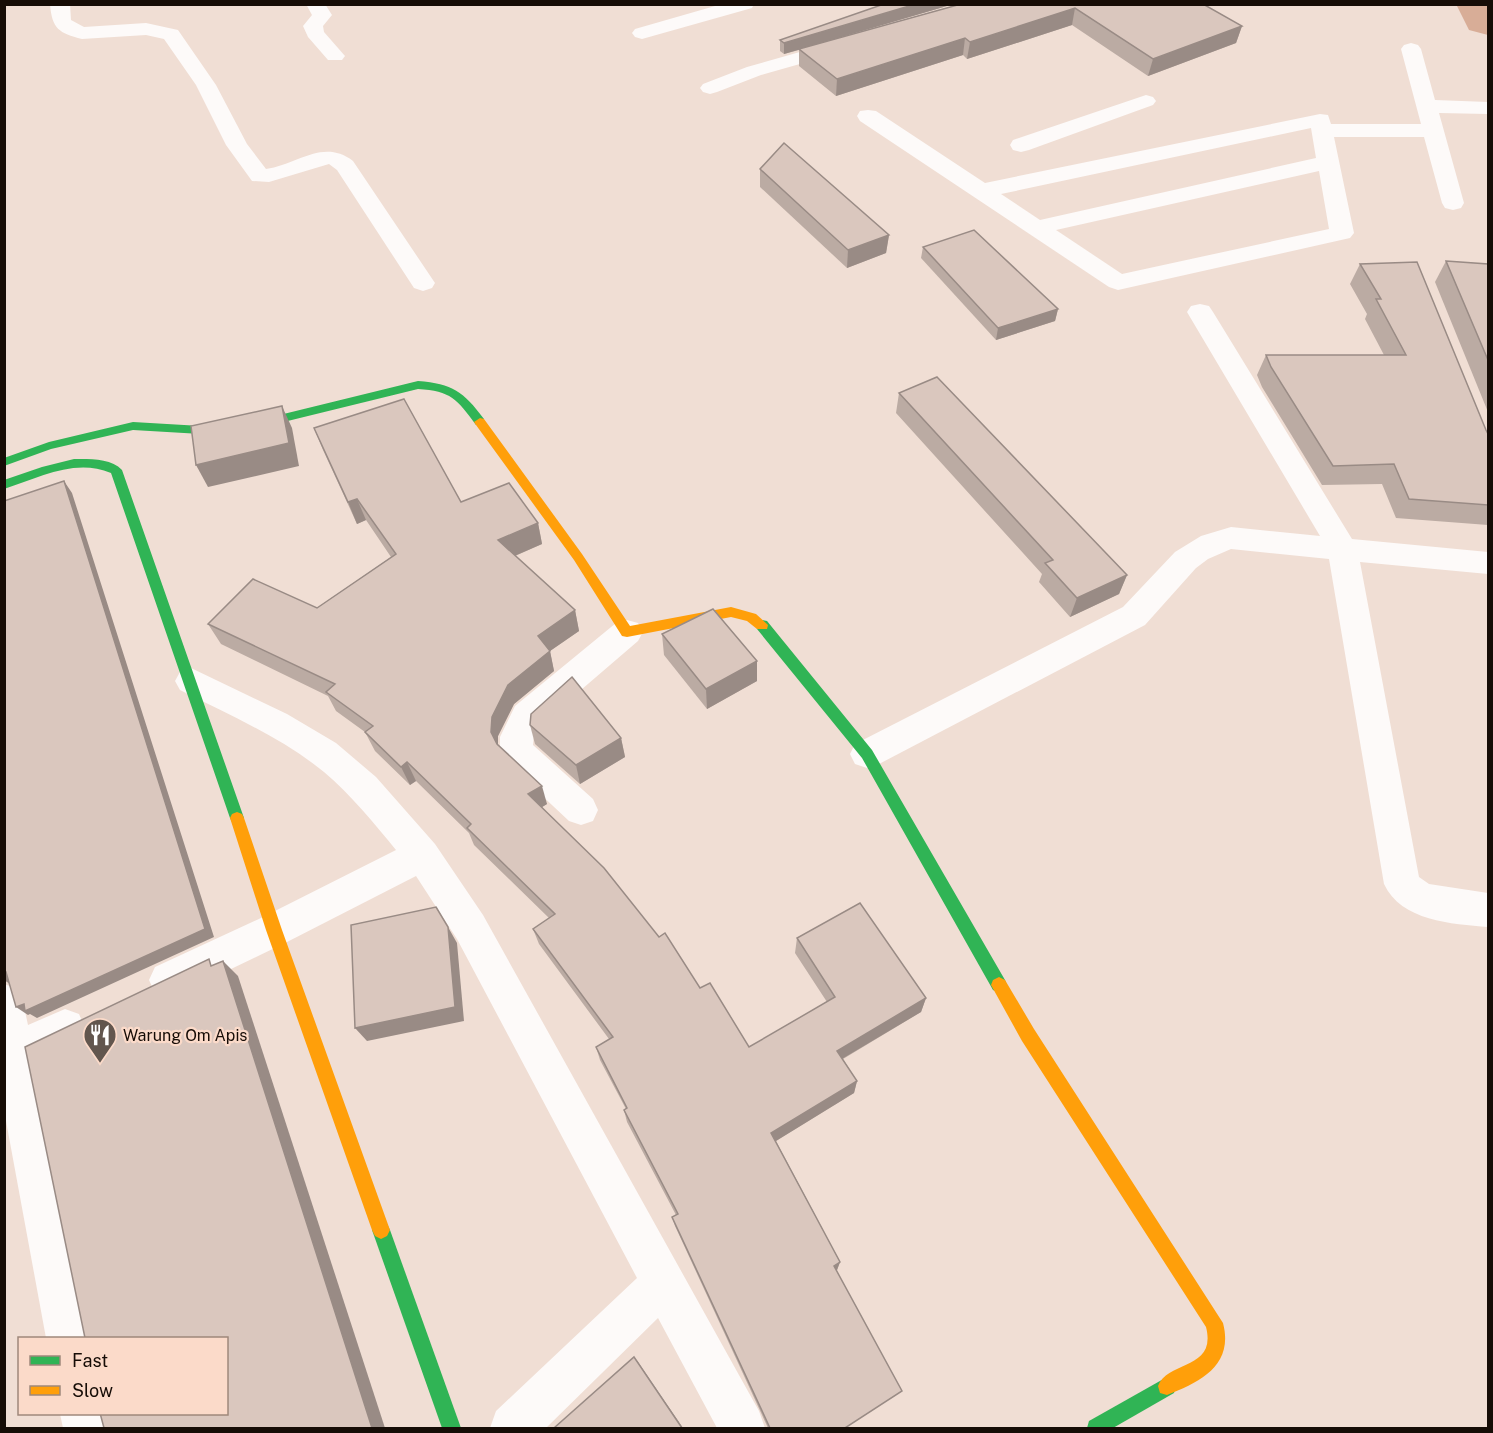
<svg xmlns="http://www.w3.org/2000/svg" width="1493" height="1433" font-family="'Public Sans',sans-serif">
	<rect width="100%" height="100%" fill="#f0ded4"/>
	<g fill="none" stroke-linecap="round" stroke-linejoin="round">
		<path fill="#d8ad97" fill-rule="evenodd" d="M1456 4H1488V35L1469 30Z"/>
		<g fill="#fdfaf9" fill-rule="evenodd">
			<path d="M50 4H70L71 20 84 27 146 23 178 30 216 85 247 144 266 169C297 165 323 138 353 161L435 283 432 288 423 291 414 288 337 170 329 164 269 182 252 181 226 145 196 85 164 39 146 35 82 39C59 33 52 29 50 4Z"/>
			<path d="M306 4H325L332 15 323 26 324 32 345 56 342 60H328L308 37 303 26 312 15Z"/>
			<path d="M722 4H754L752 8 642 39 635 37 632 33 635 29Z"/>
			<path d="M842 40 849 42 852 46 849 50 761 75 717 92 710 94 703 92 700 88 703 84 747 67Z"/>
			<path d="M1411 43 1418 45 1421 49 1435 100 1488 102V114L1439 113 1464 203 1461 208 1453 210 1445 208 1442 203 1424 137H1334L1354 233 1350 238 1118 290 1109 287 860 121 857 116 860 111 868 110 876 111 985 183 1320 114 1328 115 1331 124H1421L1401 49 1404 45ZM1311 128 1316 158 1040 220 1001 194ZM1319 171 1329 229 1122 274 1056 230Z"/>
			<path d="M1146 95 1153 97 1156 101 1153 105 1029 150 1021 152 1013 150 1010 145 1013 140Z"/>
			<path d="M1200 304 1209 306 1213 312 1352 539 1488 552V574L1360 562 1419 877 1429 884 1488 893V927C1452 924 1401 921 1384 884L1329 559 1231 549 1208 559 1196 568 1145 625 879 764 867 768 855 764 850 754 855 744 1123 607 1175 552 1201 536 1231 527 1320 536 1187 312 1191 306Z"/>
			<path d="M627 620 638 623 643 632 638 641 539 726 534 733 533 745 593 799 598 810 593 821 581 825 569 821 505 761 500 751V737L515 706 616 623Z"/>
			<path d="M191 668 287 714 336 743 376 777 435 844 483 915 759 1411 765 1428H717L658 1318 546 1428H490L496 1411 637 1278 457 939 416 876 287 942 181 993 168 998 155 993 149 980 155 967 261 918 396 850C374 823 351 795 324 772 281 737 229 715 180 690L175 681 180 672Z"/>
			<path d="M4 984 18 989 23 1002 28 1025 65 1009 79 1014 85 1028 79 1042 36 1062 91 1338H46L4 1110Z"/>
			<path d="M60 1414H106L109 1428H63Z"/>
		</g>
		<g fill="#30b455" fill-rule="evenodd">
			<path d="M418 381C453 384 463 391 484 419V425H476C457 399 451 391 418 389L251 430 201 434 133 430 51 449 4 466V458L49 442 133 422 201 426 251 422Z"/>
			<path d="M74 459C90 459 111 458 122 470L244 818 242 822 237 824 232 822 230 818 111 473C74 458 40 478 4 489V480L42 467Z"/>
			<path d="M762 620 767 621 872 750 1005 980 1007 985 1005 990 999 993 993 990 862 758 757 629 756 625 757 621Z"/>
			<path d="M381 1221 387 1224 390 1230 461 1428H442L372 1230 375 1224Z"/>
			<path d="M1167 1377 1174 1379 1176 1386 1174 1393 1113 1428H1087L1089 1421Z"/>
		</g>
		<g fill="#ff9f0a" fill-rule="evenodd">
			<path d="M480 418 484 419 582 554 630 626 731 607 756 614 768 625 767 629H757L747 621 731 617 627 637 622 636 574 560 476 425 474 422Z"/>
			<path d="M237 812 242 814 244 818 282 930 390 1230 387 1236 381 1239 375 1236 372 1230 266 930 230 818 232 814Z"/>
			<path d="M999 977 1005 980 1034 1029 1223 1323C1234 1365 1201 1382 1167 1395L1160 1393 1158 1386C1168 1360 1217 1370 1206 1327L1022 1041 991 985 993 980Z"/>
		</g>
	</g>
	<g fill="#bbaba3">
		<path d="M961 4H1203L1242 26 1236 43 1148 76 1072 25 967 59 963 55 836 96 799 66V50L784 54 780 51V40L947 6 813 45Z"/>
		<path d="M760 169 889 235 886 253 847 268 760 187Z"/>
		<path d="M923 247 1058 309 1055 321 996 340 921 258Z"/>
		<path d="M1446 261 1488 264V412L1435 282Z"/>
		<path d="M1360 264 1488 434V525L1396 518 1382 484 1322 485 1262 387 1257 375 1266 355H1384L1365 319 1367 314 1350 284Z"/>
		<path d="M899 393 1127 575 1119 594 1070 617 1039 582 1042 574 896 413Z"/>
		<path d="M314 428 461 502 538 523 542 544 515 556 575 610 579 631 550 651 554 671 514 704 498 736V745L547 804 542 807 700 988 749 1047 827 1002 795 953 797 938 926 998 921 1012 843 1059 857 1081 854 1093 776 1141 840 1262 837 1270 845 1428H768L675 1226 672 1217 676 1215 627 1122 624 1110 626 1109 600 1060 596 1047 609 1039 539 944 533 929 549 918 474 845 469 833 416 781 410 785 375 751 365 732 336 711 328 696 221 644 208 624 317 608 391 557 366 520 357 524 323 450Z"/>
		<path d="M662 634 757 661V681L707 709 664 655Z"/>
		<path d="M530 725 621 738 625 757 580 784 535 744Z"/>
	</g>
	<g fill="#998b85">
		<path d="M916 4H947V6L784 54V43Z"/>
		<path d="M1075 8 1072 25 967 59 970 42Z"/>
		<path d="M1242 26 1236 43 1148 76 1153 59Z"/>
		<path d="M965 38 963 55 836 96 837 79Z"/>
		<path d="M889 235 886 253 847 268 848 250Z"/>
		<path d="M1058 309 1055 321 996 340 998 328Z"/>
		<path d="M282 406 292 428 299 466 208 487 196 465Z"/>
		<path d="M64 481 72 493 214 937 37 1018 30 1014 28 1015 16 1007 24 1004Z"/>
		<path d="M357 499 366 520 357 524 348 502Z"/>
		<path d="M538 523 542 544 503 561 498 540Z"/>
		<path d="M1127 575 1119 594 1070 617 1077 598Z"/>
		<path d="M575 610 579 631 550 651 554 671 514 704 498 736V751L491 732 492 717 508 685 538 636Z"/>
		<path d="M757 661V681L707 709 706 689Z"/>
		<path d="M621 738 625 757 580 784 576 765Z"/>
		<path d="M407 762 416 781 410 785 401 767Z"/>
		<path d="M542 786 547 804 534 812 528 794Z"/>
		<path d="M448 927 457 943 464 1021 367 1041 355 1028Z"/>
		<path d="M223 961 238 976 385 1428H372Z"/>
		<path d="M6 972 10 984 4 980V973Z"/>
		<path d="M926 998 921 1012 835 1063 837 1051Z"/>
		<path d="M857 1081 854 1093 771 1144V1133Z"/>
		<path d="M840 1262 837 1270 831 1273 834 1266Z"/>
		<path d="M634 1357 638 1362 683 1428H682Z"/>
	</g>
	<g fill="#dac7be" stroke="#998b85" stroke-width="1.5">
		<path d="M884 4H916L784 43 780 40Z"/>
		<path d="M961 4H1203L1242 26 1153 59 1075 8 970 42 965 38 837 79 799 49Z"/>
		<path d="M784 143 889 235 848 250 760 169Z"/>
		<path d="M974 230 1058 309 998 328 923 247Z"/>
		<path d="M1446 261 1488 264V360Z"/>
		<path d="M1417 262 1486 430 1488 434V505L1409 499 1394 464 1333 466 1271 367 1266 355H1406L1376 299H1381L1360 264Z"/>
		<path d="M937 377 1127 575 1077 598 1045 563 1053 560 899 393Z"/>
		<path d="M404 399 461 502 509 483 538 523 498 540 575 610 538 636 550 651 508 685 492 717 491 732 497 744 542 786 528 794 604 868 659 937 665 933 700 988 710 983 749 1047 835 997 797 938 860 903 926 998 837 1051 857 1081 771 1133 840 1262 834 1266 902 1391 845 1428H770L672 1217 678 1214 624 1110 627 1108 596 1047 613 1037 533 929 555 914 467 828 471 824 407 762 401 767 365 732 373 726 326 692 335 684 208 624 253 579 317 608 396 554 357 499 348 502 314 428Z"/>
		<path d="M282 406 289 443 196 465 191 426Z"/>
		<path d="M64 481 205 929 25 1011 24 1004 16 1007 6 972 4 973V501Z"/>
		<path d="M713 609 757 661 706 689 662 634Z"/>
		<path d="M572 677 621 738 576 765 530 725 531 714Z"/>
		<path d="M436 907 448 927 455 1007 355 1028 351 925Z"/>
		<path d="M209 959 211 966 223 961 372 1428H104L100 1413H226V1338H85L25 1047Z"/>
		<path d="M634 1357 682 1428H554Z"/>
	</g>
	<defs>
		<g id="restaurant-pin" transform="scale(1.725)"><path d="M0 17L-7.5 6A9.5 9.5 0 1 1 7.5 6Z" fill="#62564e" stroke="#fbdac9"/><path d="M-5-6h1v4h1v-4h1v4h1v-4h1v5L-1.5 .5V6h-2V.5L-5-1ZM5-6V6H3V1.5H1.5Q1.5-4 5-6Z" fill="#fff"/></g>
	</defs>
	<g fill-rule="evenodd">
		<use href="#restaurant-pin" x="100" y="1035"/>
	</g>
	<g text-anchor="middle" stroke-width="4.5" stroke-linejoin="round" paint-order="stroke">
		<g font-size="16" fill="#160c06" stroke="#fbdac9" text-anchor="start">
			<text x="123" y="1041">Warung Om Apis</text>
		</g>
	</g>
	<rect width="1493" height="1433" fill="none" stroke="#160c06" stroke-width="12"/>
	<rect x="18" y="1337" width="210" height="78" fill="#fbdac9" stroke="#9f887b" stroke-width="1.5"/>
	<rect x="30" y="1356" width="30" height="9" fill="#30b455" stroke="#9f887b" stroke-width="1.5"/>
	<text x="72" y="1367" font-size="18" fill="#160c06">Fast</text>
	<rect x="30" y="1386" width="30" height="9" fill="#ff9f0a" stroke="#9f887b" stroke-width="1.5"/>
	<text x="72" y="1397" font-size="18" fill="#160c06">Slow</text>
</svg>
